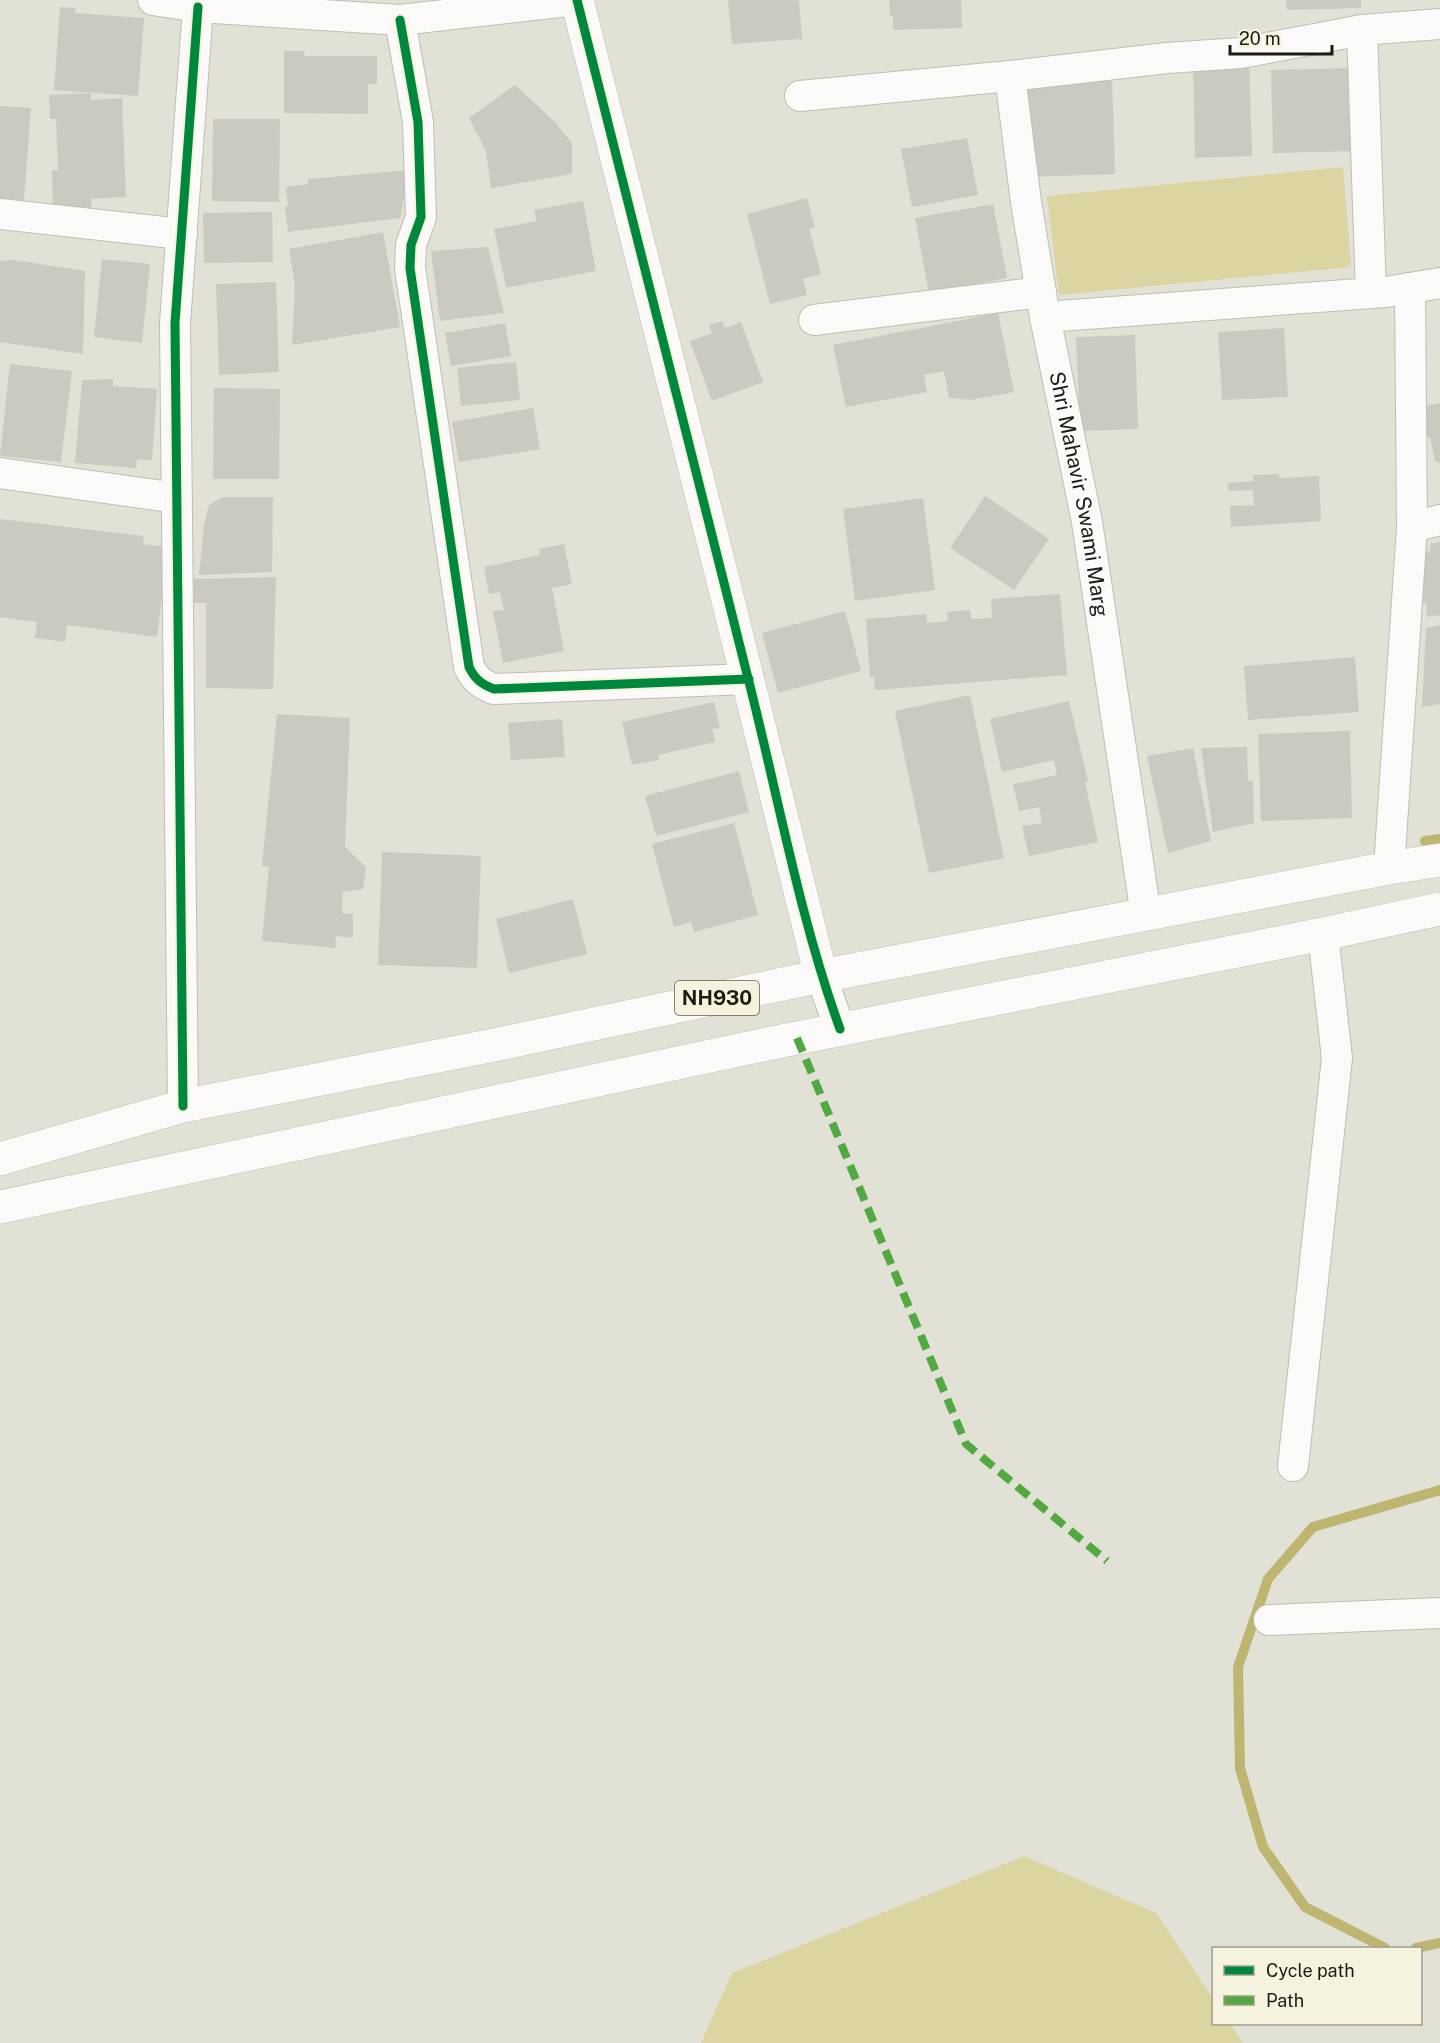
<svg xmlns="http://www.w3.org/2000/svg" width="1440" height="2043" font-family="'Public Sans',sans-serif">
	<rect width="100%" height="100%" fill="#e2e1d5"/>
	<g fill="#dbd5a1">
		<path d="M1343 167 1351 267 1059 295 1047 196Z"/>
		<path d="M1024 1856 1156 1913 1213 1999 1214 2024H1230L1243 2043H701L732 1973Z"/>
	</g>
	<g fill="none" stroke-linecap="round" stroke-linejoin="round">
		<g stroke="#bdb570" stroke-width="10">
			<path d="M1425 841 1440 839"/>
			<path d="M1385 1948 1305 1907 1263 1847 1240 1768 1238 1667 1268 1579 1313 1527 1440 1490"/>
			<path d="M1416 1948 1440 1943"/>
		</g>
	</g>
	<g fill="#cbcac0">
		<path d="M728 0H799L802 39 732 44Z"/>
		<path d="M889 0H961L962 28 893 30V16H890Z"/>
		<path d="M1286 0H1361V8L1287 10Z"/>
		<path d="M60 7 76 8 75 13 144 18 138 96 54 90Z"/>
		<path d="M284 51H305L304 56H377V84H368V114L284 113Z"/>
		<path d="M1249 59 1252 156 1195 158 1193 61Z"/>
		<path d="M1354 68 1357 151 1273 153 1271 70Z"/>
		<path d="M1112 75 1115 174 1027 177 1024 78Z"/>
		<path d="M515 85 555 122 572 143V174L491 188 486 151 469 118Z"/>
		<path d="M91 93V100L122 98 126 197 91 199 92 209 53 210 52 170H58L56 119H50L49 95Z"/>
		<path d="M0 106 31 108 24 200 0 198Z"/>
		<path d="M213 119H280L279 202 212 201Z"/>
		<path d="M967 138 978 195 912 207 901 149Z"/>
		<path d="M410 170 400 218 288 232 285 207 288 206 286 187 308 184V179Z"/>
		<path d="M807 198 815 227 809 228 821 274 803 279 807 295 770 304 747 214Z"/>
		<path d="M583 201 596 271 506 288 494 229 537 221 534 210Z"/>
		<path d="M993 204 1007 278 929 293 915 218Z"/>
		<path d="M272 212 273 262 204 263 203 213Z"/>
		<path d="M383 232 400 327 292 345 295 285 289 249Z"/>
		<path d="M488 247 504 313 440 321 431 251Z"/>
		<path d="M102 259 150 264 142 343 94 337Z"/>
		<path d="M14 260 85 271 83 354 0 342V261Z"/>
		<path d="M276 282 279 372 219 375 216 284Z"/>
		<path d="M998 313 1014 392 970 400 949 398 944 371 924 375 927 392 846 407 833 345Z"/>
		<path d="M722 321 725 328 741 322 763 382 712 401 690 341 712 333 709 325Z"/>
		<path d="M505 323 511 356 451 366 445 333Z"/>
		<path d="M1284 328 1288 397 1222 400 1218 332Z"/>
		<path d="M1135 335 1138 429 1080 431 1076 337Z"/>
		<path d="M516 362 520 400 461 406 457 368Z"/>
		<path d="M10 364 72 371 61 462 0 456Z"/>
		<path d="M113 379V386L157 389 152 460 137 459 136 468 75 463 82 380Z"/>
		<path d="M214 388 280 389 279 479H213Z"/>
		<path d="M1440 403V463L1435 461 1430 437 1421 439V407Z"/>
		<path d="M533 408 540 449 459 462 452 422Z"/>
		<path d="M1279 474V478L1319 476 1321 521 1231 527 1230 506 1254 505 1253 490 1229 491 1228 483 1254 481 1253 475Z"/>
		<path d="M985 496 1049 539 1014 590 950 548Z"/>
		<path d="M223 497H273L272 572 199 575 204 525 209 505Z"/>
		<path d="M923 498 935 590 855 601 843 509Z"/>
		<path d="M0 519 144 536 143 544 168 547 157 637 67 625 65 642 35 638 37 622 0 617Z"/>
		<path d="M1440 542V615L1427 617 1426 603H1414L1419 553 1431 551 1430 544Z"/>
		<path d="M564 544 572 584 552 588 564 651 503 663 493 611 504 610 500 592 489 594 484 567 540 555 539 549Z"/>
		<path d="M276 577 273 689 206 688V603H194V579Z"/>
		<path d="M1060 594 1067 675 875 690 874 677 870 678 866 619 926 614 927 623 948 621 947 612 970 610 971 619 992 618 991 599Z"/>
		<path d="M845 611 861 671 778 693 762 633Z"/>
		<path d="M1440 625V704L1422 707 1426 628Z"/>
		<path d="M1355 657 1359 712 1248 720 1244 666Z"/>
		<path d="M970 695 1004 858 929 873 895 711Z"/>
		<path d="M1069 701 1088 781 1085 782 1098 842 1029 856 1022 826 1042 823 1039 807 1019 811 1013 784 1057 775 1054 760 1002 772 990 719Z"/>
		<path d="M714 702 720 728 712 729 715 742 658 755 659 760 632 765 622 722Z"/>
		<path d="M277 714 350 718 345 847 366 867 363 889 343 892 342 913 353 914V938L336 936 335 948 262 941 269 867 262 866Z"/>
		<path d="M562 719 565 757 511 760 508 723Z"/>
		<path d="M1350 731 1352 818 1261 821 1258 734Z"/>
		<path d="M1247 747 1248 781H1253L1254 823 1213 832 1201 748Z"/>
		<path d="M1193 748 1211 841 1168 853 1147 756Z"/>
		<path d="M739 771 749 812 656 836 645 796Z"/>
		<path d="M734 823 758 915 694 932 691 922 674 927 652 844Z"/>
		<path d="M382 852 481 856 477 968 378 965Z"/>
		<path d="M573 899 587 954 509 973 496 919Z"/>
	</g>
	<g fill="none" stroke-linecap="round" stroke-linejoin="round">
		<g stroke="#bfbeb4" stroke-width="32">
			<g id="minor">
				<path d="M153 0 198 7 400 20 577 0"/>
				<path d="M400 20 418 122 421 217 411 245 410 268 469 667C475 679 481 684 494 689L749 679"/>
				<path d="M1362 30 1371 293"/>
				<path id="s1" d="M1010 76 1026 202 1045 317 1087 522 1146 915"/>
				<path d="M800 96 1010 76 1167 58 1241 53 1362 30 1440 24"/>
				<path d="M0 214 182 234"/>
				<path d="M1045 317 1386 292 1440 283"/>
				<path d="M814 320 1041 292"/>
				<path d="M0 473 177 498"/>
				<path d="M1412 527 1440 520"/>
				<path d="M1389 868 1412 527 1410 288"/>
				<path d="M821 976 840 1029"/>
				<path d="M183 1106 175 323 198 7"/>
				<path d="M1293 1466 1337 1058 1323 934"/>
				<path d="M1269 1620 1440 1613"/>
			</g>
		</g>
		<g stroke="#bfbeb4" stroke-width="34">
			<path id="tertiary" d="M577 0C658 326 742 650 821 976"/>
		</g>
		<g stroke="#bfbeb4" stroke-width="34">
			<g id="trunk">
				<path d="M0 1159 183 1106 494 1045 821 976 1389 868 1440 860"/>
				<path d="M0 1207 772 1043 1323 934 1440 909"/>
			</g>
		</g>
		<use href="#minor" stroke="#fbfaf9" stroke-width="30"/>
		<use href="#tertiary" stroke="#fbfaf9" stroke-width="33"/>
		<use href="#trunk" stroke="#fbfaf9" stroke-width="33"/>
		<path stroke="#52a942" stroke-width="8" stroke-dasharray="15 8" stroke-linecap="butt" d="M797 1038 966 1444 1107 1561"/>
		<g stroke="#f5f3dd" stroke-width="13">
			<g id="cycleway">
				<path d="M577 0C633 226 692 452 748 678 778 795 799 916 840 1029"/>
				<path d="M400 20 418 122 421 217 411 245 410 268 469 667C475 679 481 684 494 689L749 679"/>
				<path d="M183 1106 175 323 198 7"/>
			</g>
		</g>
		<use href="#cycleway" stroke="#00873e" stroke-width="9"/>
	</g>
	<g text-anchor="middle" stroke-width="5" stroke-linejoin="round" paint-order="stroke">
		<rect fill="#f5f3dd" stroke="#5e5c50" stroke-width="1.5" x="675" y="981" width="84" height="34" rx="4.5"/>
		<g font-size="20" font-weight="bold" fill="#1d1c14">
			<text x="717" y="1005">NH930</text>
		</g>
		<g font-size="21" fill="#1d1c14" stroke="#f5f3dd">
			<text dy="7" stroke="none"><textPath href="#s1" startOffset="424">Shri Mahavir Swami Marg</textPath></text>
		</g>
	</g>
	<rect x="1212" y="1947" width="210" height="78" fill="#f5f3dd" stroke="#9f9d8d" stroke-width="1.5"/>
	<rect x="1224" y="1966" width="30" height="9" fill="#00873e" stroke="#9f9d8d" stroke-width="1.5"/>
	<text x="1266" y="1977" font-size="18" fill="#1d1c14">Cycle path</text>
	<rect x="1224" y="1996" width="30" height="9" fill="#52a942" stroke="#9f9d8d" stroke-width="1.5"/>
	<text x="1266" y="2007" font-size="18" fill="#1d1c14">Path</text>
	<path d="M1230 45v9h102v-9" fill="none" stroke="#1d1c14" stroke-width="3"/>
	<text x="1239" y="45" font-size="18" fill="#1d1c14" stroke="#f5f3dd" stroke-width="4.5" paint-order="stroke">20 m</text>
</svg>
